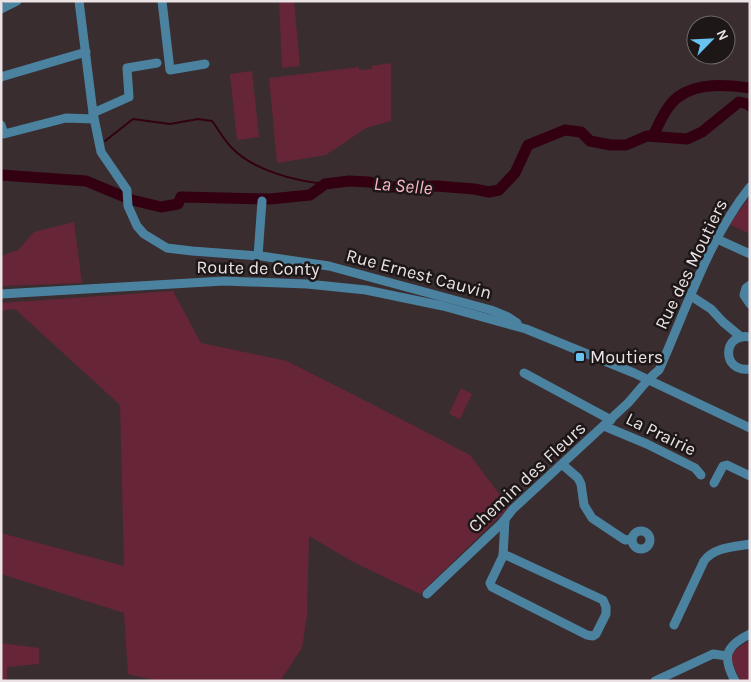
<svg xmlns="http://www.w3.org/2000/svg" width="751" height="682" font-family="Karla,sans-serif">
	<rect width="100%" height="100%" fill="#392d30"/>
	<g fill="#672538">
		<path d="M279 1H294L300 66 282 68Z"/>
		<path d="M391 63V121L366 128 326 155 277 163 269 78 359 67V70L372 69V66Z"/>
		<path d="M252 71 259 137 237 140 230 74Z"/>
		<path d="M750 197V234L729 224Z"/>
		<path d="M74 222 82 283 1 286V256L18 250 34 232Z"/>
		<path d="M173 291 201 343 287 361 401 419 470 455 509 507 420 594 353 562 309 536 307 616 302 648 280 681H158L128 674 124 613 1 574V533L124 566 120 405 15 309 1 311V303Z"/>
		<path d="M461 388 472 394 460 419 449 414Z"/>
		<path d="M750 641V681H741C730 659 725 653 750 641Z"/>
		<path d="M1 643 39 648V664L7 667V681H1Z"/>
	</g>
	<g fill="none" stroke-linecap="round" stroke-linejoin="round">
		<path stroke="#330012" stroke-width="2" d="M105 141 133 119 170 124 198 119 212 121C219 130 225 142 233 149 255 171 296 181 325 184"/>
		<g stroke="#330012" stroke-width="11">
			<path d="M653 136C659 124 666 106 678 97 698 82 726 85 750 88"/>
			<path d="M1 175 86 181 132 200 161 207 178 204 181 197 270 199 310 195 325 184 349 181 369 182 392 187 437 186 474 189 489 192 499 190 515 173 528 145 565 130 581 132 590 141 611 145H626L647 136 687 139 702 132 739 102 748 104 750 106"/>
		</g>
		<g stroke="#4b829f" stroke-width="9">
			<path d="M79 1 93 113 101 152 127 190 128 206 137 226 144 234 167 248 192 251 261 256 329 266 491 310 508 317 517 323"/>
			<path d="M162 1 170 70 205 64"/>
			<path d="M1 9 17 1"/>
			<path d="M1 77 86 52"/>
			<path d="M93 113 129 97 127 68 157 63"/>
			<path d="M1 125 4 134 66 118 94 119"/>
			<path d="M717 239 750 254"/>
			<path d="M258 256 262 201"/>
			<path d="M750 285 746 288 744 295 750 304"/>
			<path d="M1 294 224 281 307 284 366 290 443 306 526 329 634 373 750 428"/>
			<path d="M691 296 711 309 723 322 741 337"/>
			<path d="M750 337C722 332 721 373 750 369"/>
			<path d="M524 373 611 420"/>
			<path d="M604 426 647 444 695 468 701 475"/>
			<path d="M563 465 578 478 581 484 584 505 592 518 625 540 632 539"/>
			<path d="M714 483 723 466 727 465 750 476"/>
			<circle cx="641" cy="540" r="9"/>
			<path d="M503 556H508L603 600 606 607V614L596 634 593 636 587 635 492 587 490 583Z"/>
			<path d="M503 556 505 520"/>
			<path d="M427 594 501 524 513 509 628 403C639 391 646 380 659 370 686 310 709 238 750 187"/>
			<path d="M674 625 704 561C714 547 734 547 750 544"/>
			<path d="M655 681 713 654 727 656"/>
			<path d="M735 681C722 657 725 646 750 634"/>
		</g>
	</g>
	<rect fill="#69c3f1" stroke="#1d1718" stroke-width="2" x="575" y="352" width="10" height="10" rx="2.5"/>
	<g text-anchor="middle" stroke-width="5" stroke-linejoin="round" paint-order="stroke">
		<g font-size="18" fill="#eae2e4" stroke="#1d1718">
			<text transform="translate(691 264) rotate(-64)" y="6">Rue des Moutiers</text>
			<text transform="translate(258 268) rotate(1)" y="6">Route de Conty</text>
			<text transform="translate(419 274) rotate(15)" y="6">Rue Ernest Cauvin</text>
			<text transform="translate(661 434) rotate(26)" y="6">La Prairie</text>
			<text transform="translate(527 477) rotate(-43)" y="6">Chemin des Fleurs</text>
		</g>
		<g font-size="18" fill="#eae2e4" stroke="#1d1718" text-anchor="start">
			<text x="590" y="363">Moutiers</text>
		</g>
		<g font-size="19" font-style="italic" fill="#fab7c4" stroke="#1d1718">
			<text transform="translate(403 185) rotate(5)" y="7">La Selle</text>
		</g>
	</g>
	<rect width="751" height="682" fill="none" stroke="#eae2e4" stroke-width="5"/>
	<g transform="translate(711 40) rotate(66)"><circle r="24" fill="#1d1718" stroke="#6f686a"/>
	<path d="M0-4L9 19L0 12L-9 19Z" fill="#69c3f1"/>
	<text y="-8" font-size="14" font-weight="bold" text-anchor="middle" fill="#eae2e4">N</text>
	</g>
</svg>
